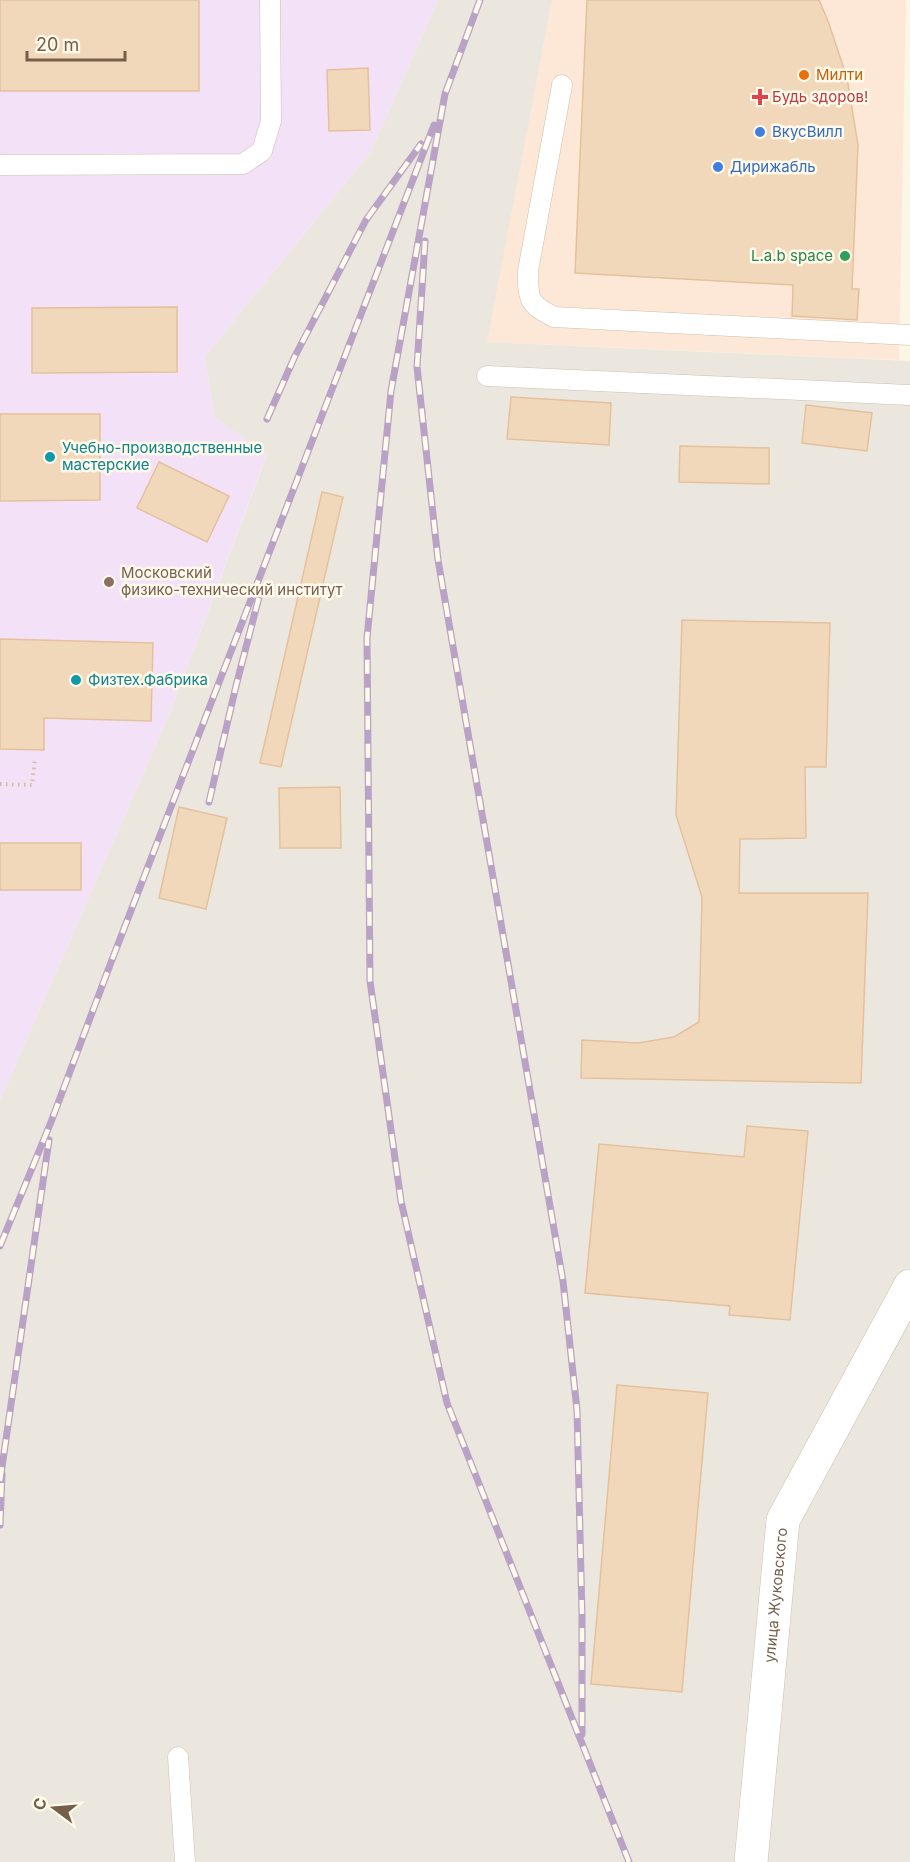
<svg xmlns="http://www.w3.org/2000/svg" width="910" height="1862" font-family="Inter,sans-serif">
	<rect width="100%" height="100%" fill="#fcf6e4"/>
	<path fill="#fde8d7" d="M552 0H906L899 360 486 342Z"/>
	<path fill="#ece7de" d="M438 0H552L487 342 910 361V1862H0V1100L171 710 267 455 214 417 205 356 370 153Z"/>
	<path fill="#f3e1f8" d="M0 0H438L370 153 205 356 214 417 267 454 171 710 0 1100Z"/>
	<g fill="#f2d8bb" stroke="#e4c19c" stroke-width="1.5">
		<rect x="0" y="0" width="199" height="91"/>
		<path d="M587 0H819L828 21 847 78 858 145 852 289H859L857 320 792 316 793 285 575 273Z"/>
		<path d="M368 68 370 130 329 131 327 70Z"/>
		<path d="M177 307V372L32 373V308Z"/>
		<path d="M511 397 611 403 609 445 507 439Z"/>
		<path d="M806 405 872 413 867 451 802 443Z"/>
		<path d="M0 414H100V500L0 501Z"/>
		<path d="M680 446 769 448V484L679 482Z"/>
		<path d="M159 462 229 496 207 542 137 508Z"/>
		<path d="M322 492 343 497 281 767 260 763Z"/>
		<path d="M682 620 830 623 826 767H805L806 838 740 839 739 893H868L861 1083 581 1078 582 1040 638 1043 674 1037 699 1022 702 897 676 815Z"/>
		<path d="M0 639 153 643 151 721 44 718V750L0 749Z"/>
		<path d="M340 787 341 848H280L279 788Z"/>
		<path d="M179 807 227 818 206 909 159 898Z"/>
		<rect x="0" y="843" width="81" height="47"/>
		<path d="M747 1126 808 1131 790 1320 729 1315 730 1306 585 1293 599 1144 744 1157Z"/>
		<path d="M617 1385 708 1393 682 1692 591 1684Z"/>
	</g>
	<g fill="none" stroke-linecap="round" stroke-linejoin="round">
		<g stroke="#cebfaa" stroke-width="21">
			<g id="lane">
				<path d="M562 85 528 271C528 299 528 304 554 317L910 335"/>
				<path d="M0 165 243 164 262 151 271 121 270 0"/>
				<path d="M487 376 910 395"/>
				<path d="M178 1757 185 1862"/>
			</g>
		</g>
		<g stroke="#cebfaa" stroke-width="34">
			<g id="street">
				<path id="s1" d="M751 1862 783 1520 910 1286"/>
			</g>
		</g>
		<path stroke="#d6bc9f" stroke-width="4" stroke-dasharray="1.5 4.5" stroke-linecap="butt" d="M0 784 32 785 35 758"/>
		<use href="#lane" stroke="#fff" stroke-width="20"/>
		<use href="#street" stroke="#fff" stroke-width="33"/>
		<g stroke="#baa2c6" stroke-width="7">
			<g id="rail">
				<path d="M480 0 445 94 391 391 367 638 370 981 401 1201 447 1403 629 1862"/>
				<path d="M425 241 417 367 438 560 563 1281 577 1410 582 1615V1734"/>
				<path d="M267 419 295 356 366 220 421 144"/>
				<path d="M209 802 236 686 259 597"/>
				<path d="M0 1246 51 1122 110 965 434 125"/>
				<path d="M0 1481 49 1140"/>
				<path d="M0 1525 2 1474"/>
			</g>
		</g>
		<use href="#rail" stroke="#fffaea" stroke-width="4.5" stroke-dasharray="14" stroke-linecap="butt"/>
	</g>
	<circle fill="#e8710a" stroke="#fffaea" stroke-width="2" cx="804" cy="75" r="6"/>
	<path fill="#e0444e" stroke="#fffaea" stroke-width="2" d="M757 88h6v6h6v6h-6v6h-6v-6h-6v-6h6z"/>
	<g fill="#3f7fe0" stroke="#fffaea" stroke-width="2">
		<circle cx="760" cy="132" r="6"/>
		<circle cx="718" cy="167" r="6"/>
	</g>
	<circle fill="#2e9e5b" stroke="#fffaea" stroke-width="2" cx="845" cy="256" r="6"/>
	<g fill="#0f9aa8" stroke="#fffaea" stroke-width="2">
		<circle cx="50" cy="457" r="6"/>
		<circle cx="76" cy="680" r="6"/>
	</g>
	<circle fill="#8d6e63" stroke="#fffaea" stroke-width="2" cx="109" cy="582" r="6"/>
	<g text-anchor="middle" stroke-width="5" stroke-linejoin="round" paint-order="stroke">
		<g font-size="15" fill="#c56008" stroke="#fffaea" text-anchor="start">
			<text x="816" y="80">Милти</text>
		</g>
		<g font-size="15" fill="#be3a42" stroke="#fffaea" text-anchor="start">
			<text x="772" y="102">Будь здоров!</text>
		</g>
		<g font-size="15" fill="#366cbe" stroke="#fffaea" text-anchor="start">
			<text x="772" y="137">ВкусВилл</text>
			<text x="730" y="172">Дирижабль</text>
		</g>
		<g font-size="15" fill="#27864d" stroke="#fffaea" text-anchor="end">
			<text x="833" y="261">L.a.b space</text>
		</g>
		<g font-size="15" fill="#0d838f" stroke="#fffaea" text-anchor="start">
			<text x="62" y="453">Учебно-производственные<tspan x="62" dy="17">мастерские</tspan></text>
			<text x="88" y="685">Физтех.Фабрика</text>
		</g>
		<g font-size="15" fill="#785e54" stroke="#fffaea" text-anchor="start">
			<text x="121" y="578">Московский<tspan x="121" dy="17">физико-технический институт</tspan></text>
		</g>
		<g font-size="15" fill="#755f49" stroke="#fffaea">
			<text dy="5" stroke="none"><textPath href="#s1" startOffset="268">улица Жуковского</textPath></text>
		</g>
	</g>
	<g transform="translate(54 1808) rotate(286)" stroke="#fffaea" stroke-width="4.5" paint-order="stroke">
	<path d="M0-4.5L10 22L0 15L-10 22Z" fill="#755f49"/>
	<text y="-9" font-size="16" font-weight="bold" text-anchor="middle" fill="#755f49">С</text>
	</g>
	<path d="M27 51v9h98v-9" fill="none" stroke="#755f49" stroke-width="3"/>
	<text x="36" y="51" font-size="18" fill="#755f49" stroke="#fffaea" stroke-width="4.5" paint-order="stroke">20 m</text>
</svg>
